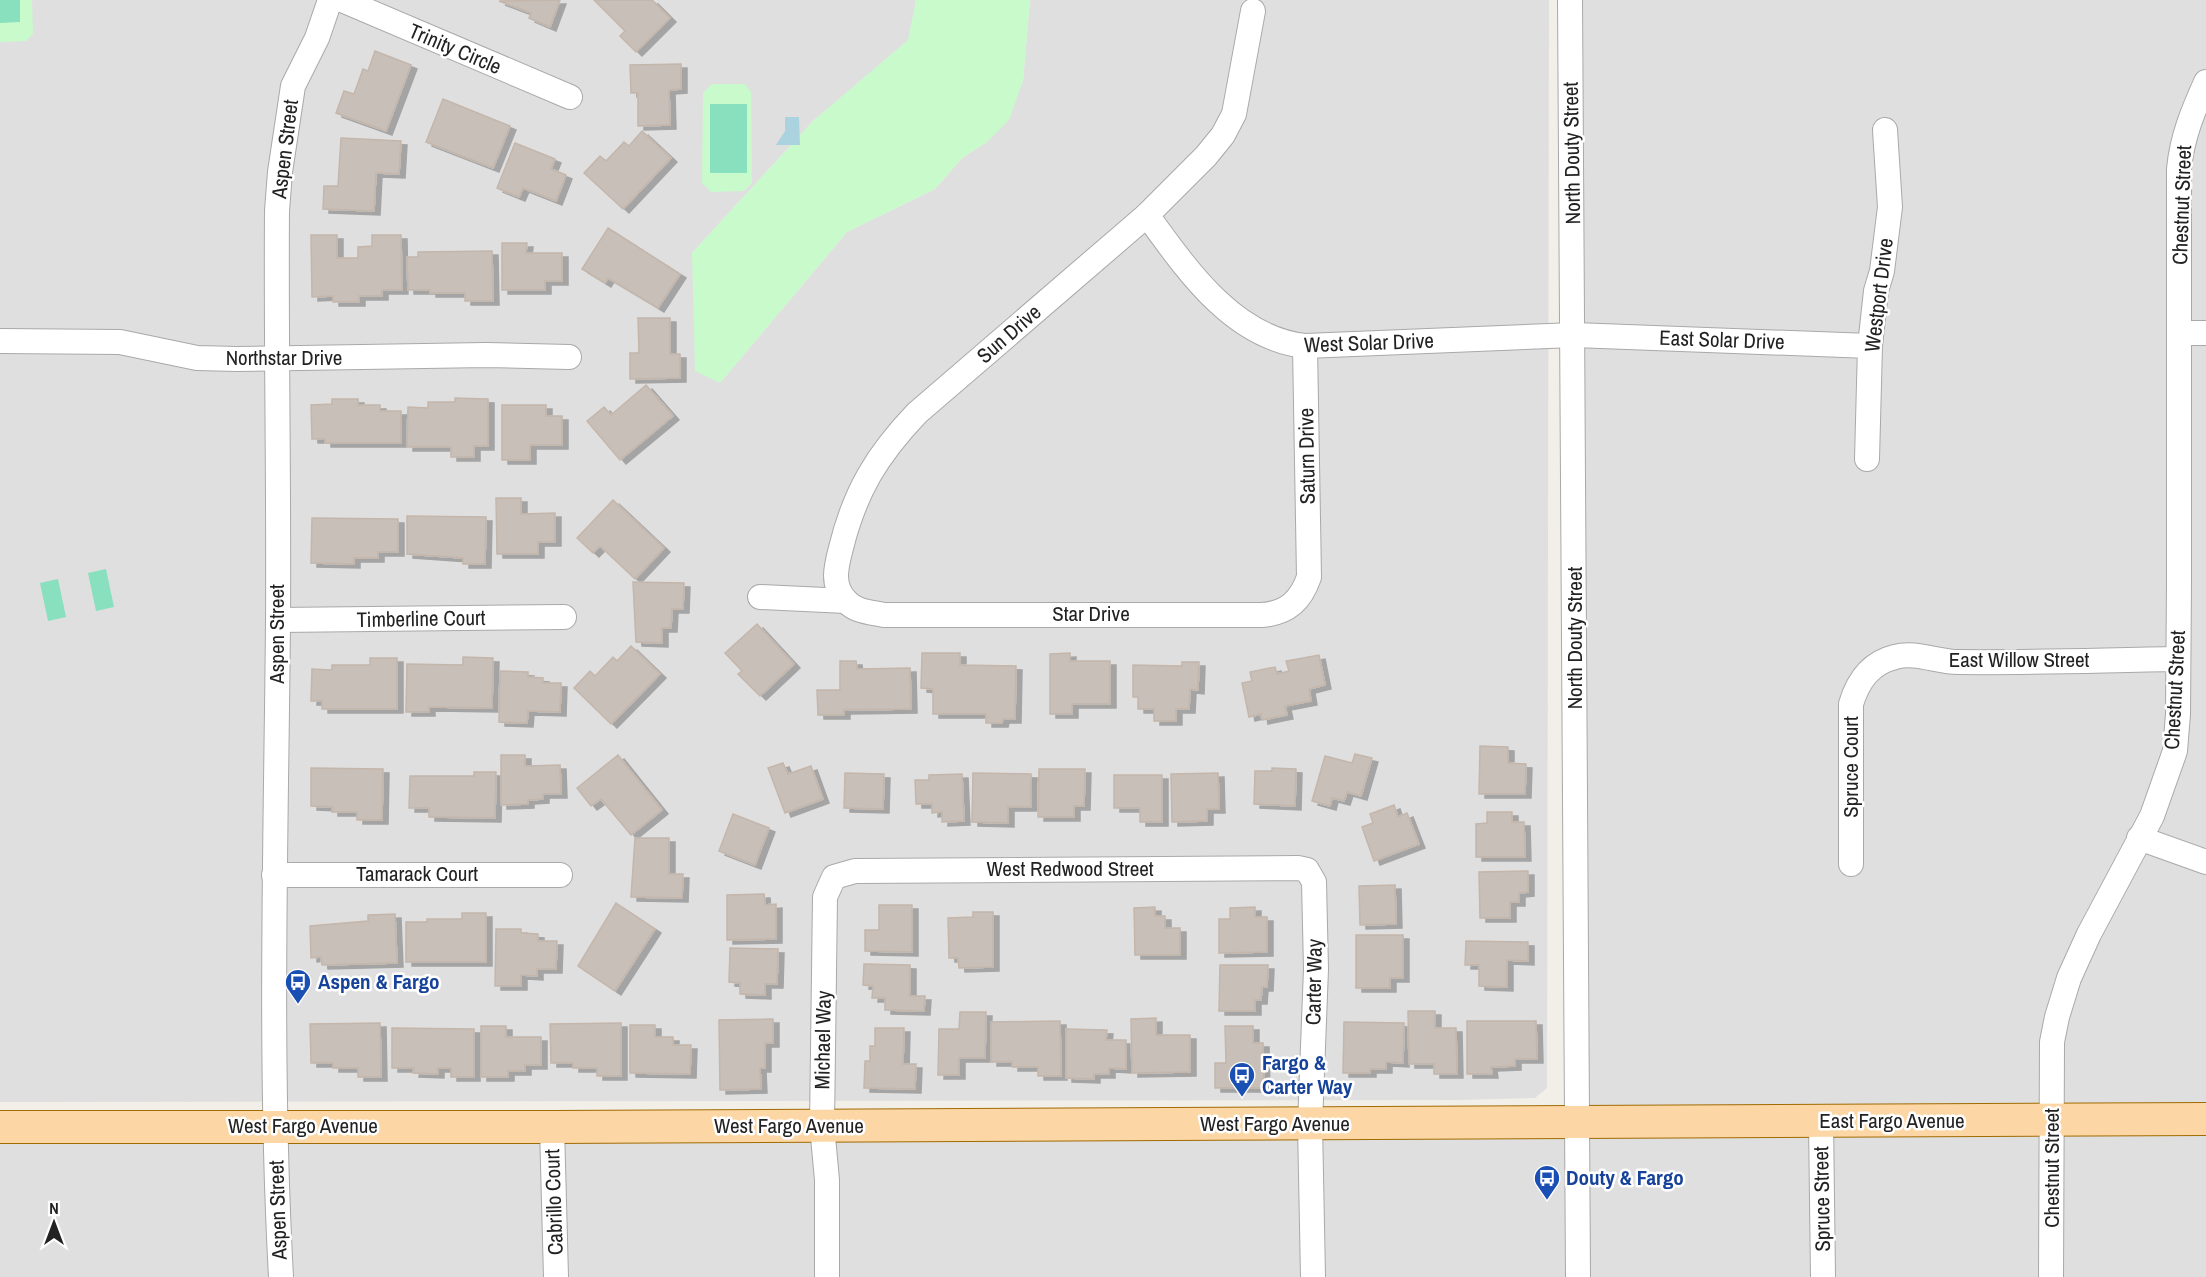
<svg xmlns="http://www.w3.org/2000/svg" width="2206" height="1277" font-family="'Archivo Narrow',sans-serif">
	<defs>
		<filter id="shadow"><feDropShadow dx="6" dy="4" stdDeviation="0" flood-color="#0004"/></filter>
	</defs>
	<rect width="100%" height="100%" fill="#f2efe9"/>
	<g fill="#e0dfdf">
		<path d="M0 0H916L909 40 813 121 692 253 720 383 847 232 935 189 962 158 987 142 1023 81 1030 0H1549L1547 1088 1535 1098 1460 1100 0 1102Z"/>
		<path d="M1570 0H2206V1277H0V1127L1577 1123Z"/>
	</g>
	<g fill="#c8facc">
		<path d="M0 0H32L33 34 26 41 0 42Z"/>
		<path d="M916 0H1030L1023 81 1009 120 987 142 962 158 935 189 847 232 720 383 695 371 692 253 813 121 908 40Z"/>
		<path d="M712 84H745L751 92 752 183 744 191 711 192 702 183 703 93Z"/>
	</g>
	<g fill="#88e0be">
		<path d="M0 0H20V22L0 23Z"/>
		<rect x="710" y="104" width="37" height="69"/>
		<path d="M106 569 114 607 96 611 88 573Z"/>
		<path d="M58 579 66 617 48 621 40 583Z"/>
	</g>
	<path fill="#aad3df" d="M785 117H799L800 145H776L785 131Z"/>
	<g fill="#c7bfb8" stroke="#c4b6ab" stroke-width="1.5" filter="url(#shadow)">
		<path d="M560 0 550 27 529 18 531 13 499 1Z"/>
		<path d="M594 0H652L670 18 636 52 620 36 625 31Z"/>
		<path d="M375 51 411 65 386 131 336 113 344 91 354 94 363 69 368 71Z"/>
		<path d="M681 64V89L669 90 670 125 638 126V93H631L630 65Z"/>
		<path d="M443 99 510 126 493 168 426 142Z"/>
		<path d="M642 131 671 158 623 209 584 173 600 156 606 161 624 142 629 146Z"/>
		<path d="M341 138 401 141 399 174 376 173 374 211 323 209 324 186H338Z"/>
		<path d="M515 143 555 159 551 169 566 175 556 201 523 188 519 197 497 188Z"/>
		<path d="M608 228 680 274 658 308 608 278 605 283 582 269Z"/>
		<path d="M311 235H337V258H358V247L372 246V235H401L402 290H382V296H359V302H333V296L312 297Z"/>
		<path d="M502 243H527L526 253H562V281H545V290H502Z"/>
		<path d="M492 251 493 301H465V293H430V290H408L407 257H418V252Z"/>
		<path d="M638 318H670V354H680V378L630 379V353H639Z"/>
		<path d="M646 385 673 416 620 460 587 421 604 407 611 415Z"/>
		<path d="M455 398 488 399V446H474V457H451V447H407L408 407 428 408V402H455Z"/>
		<path d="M332 399H358V405H380V411H401V443H325V439H312L311 405 332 404Z"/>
		<path d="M502 405H546V416H562V445H530V460H502Z"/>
		<path d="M496 498H521V514L555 513V542H538V554H497Z"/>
		<path d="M613 500 664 548 635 579 600 546 593 553 577 538Z"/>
		<path d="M407 516 486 517 485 564H463V558L407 554Z"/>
		<path d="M312 518 398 519V552H378V558H354V564L311 563Z"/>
		<path d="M633 582 684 583 683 609H672L671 628H662V643L636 642Z"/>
		<path d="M757 624 794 664 760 696 738 674 742 671 725 653Z"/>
		<path d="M631 646 660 674 611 724 574 688 590 671 595 676 613 657 617 661Z"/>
		<path d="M922 653H960V665L1016 666 1015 719H1003L1002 723H986V714H933V689L921 688Z"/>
		<path d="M1070 653V661H1110V704H1072V714H1050V654Z"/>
		<path d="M1319 655 1325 685 1309 689 1311 701 1285 706 1287 715 1262 720 1261 714 1249 717 1242 683 1252 681 1250 672 1275 667 1277 674 1289 671 1286 661Z"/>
		<path d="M463 657 493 658 492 708 429 707V712H406L407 664 463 665Z"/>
		<path d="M370 658H397V709H322V701H311L312 669 332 670V665H370Z"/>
		<path d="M840 661H856L857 669 910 668 911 709 844 710V715H818L817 690H840Z"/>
		<path d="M1182 662H1199L1198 690 1190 689 1189 709H1176V721H1154V709H1138V697H1133V665L1182 666Z"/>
		<path d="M500 671 528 672V677L543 678V683H561L560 712 528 711 527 723 499 722Z"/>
		<path d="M1480 746 1508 747V763L1526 764 1525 794H1479Z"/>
		<path d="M1355 754 1372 758 1361 796 1347 792 1344 801 1332 798 1330 806 1312 801 1325 756 1352 763Z"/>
		<path d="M501 755H525V766L560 765 561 794H543V799L528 800V804L501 805Z"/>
		<path d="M618 755 662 810 631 835 601 799 591 806 577 788Z"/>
		<path d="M783 763 788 774 811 766 823 799 785 813 768 768Z"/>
		<path d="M311 768 383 769 382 820H357V812H332V807L311 806Z"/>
		<path d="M1272 768 1296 769 1295 806 1254 804 1255 771H1272Z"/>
		<path d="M1039 769H1085L1084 806H1074V817H1038Z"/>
		<path d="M474 772H496L495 818 429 817V808H409L410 776H474Z"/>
		<path d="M845 773 884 774 883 809 844 808Z"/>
		<path d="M973 773 1031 774V807H1008V823L972 822Z"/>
		<path d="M1218 773 1219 809H1207V821L1172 822 1171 774Z"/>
		<path d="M962 774 964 821 942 822V812L932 813V804H916L915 780H929V775Z"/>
		<path d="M1114 775H1162V822H1140V808H1114Z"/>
		<path d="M1394 805 1398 817 1407 813 1419 844 1374 861 1362 827 1373 823 1370 814Z"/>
		<path d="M1487 812H1512V822H1524L1525 857H1476V824L1487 823Z"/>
		<path d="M733 814 769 828 755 865 719 851Z"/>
		<path d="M635 838H669V874H683L682 898 631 897Z"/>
		<path d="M1528 871V892L1519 893V902H1510V918H1480L1479 872Z"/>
		<path d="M1395 885 1396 924 1360 925 1359 886Z"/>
		<path d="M764 894 765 905 776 904V939L727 940V895Z"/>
		<path d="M616 903 655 929 615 991 578 966Z"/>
		<path d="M879 905H912V952L865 951V930H879Z"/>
		<path d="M1155 907V916H1165V928H1180V955H1135L1134 908Z"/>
		<path d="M1255 907V917H1267V952L1219 953V919H1230V908Z"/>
		<path d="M973 912H993V967L959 968 958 958H949L948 918 973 917Z"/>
		<path d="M462 913H486V962H406V922H427V919H462Z"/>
		<path d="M395 914 397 963 322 965 321 957 311 958 310 926 368 921V915Z"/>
		<path d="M496 929H521V933L538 934V941H557L556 969H537V976L521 975V986H495Z"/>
		<path d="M1356 935H1403V978H1390V988H1356Z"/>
		<path d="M1466 941 1528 942V961L1507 960V987L1479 986V965H1465Z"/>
		<path d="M730 948 778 949 777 984H765V995L740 994V983L729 982Z"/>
		<path d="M864 964 910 965V996H925L924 1011 885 1010V998H872L873 986 863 985Z"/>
		<path d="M1220 965H1268L1267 987H1262L1261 1000H1255V1011H1219Z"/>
		<path d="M1408 1011H1435V1028H1456L1457 1074H1434V1064H1409Z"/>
		<path d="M960 1012H986L985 1058H959V1075H938L939 1029H959Z"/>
		<path d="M1156 1018V1035H1190V1072L1132 1073 1131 1019Z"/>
		<path d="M773 1019V1043H765V1068H760L761 1089 720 1090 719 1020Z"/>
		<path d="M1060 1021 1061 1076H1038V1067H1012V1062H991V1022Z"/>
		<path d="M1467 1021H1536L1537 1059H1515V1066L1491 1067 1492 1074H1467Z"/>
		<path d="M1344 1022 1404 1023 1403 1063 1386 1062V1069H1370V1073H1343Z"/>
		<path d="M380 1023 381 1077H358V1068H333V1063H311L310 1024Z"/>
		<path d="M621 1023V1076H597V1068H573V1063H551L550 1024Z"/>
		<path d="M630 1025H655V1037H673V1045H691L690 1074 630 1073Z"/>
		<path d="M481 1026H506V1037H541V1065H525V1071H508V1077H481Z"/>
		<path d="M1225 1026H1253V1043H1263L1264 1088H1215V1063H1226Z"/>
		<path d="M392 1028 474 1029V1077H451V1068H438V1074L413 1073 414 1068H392Z"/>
		<path d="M875 1028H904L903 1064H916L915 1089 864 1088 865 1061H870V1046H875Z"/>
		<path d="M1066 1029 1107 1030 1106 1040H1126V1069L1109 1068V1074H1094V1079L1066 1078Z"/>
	</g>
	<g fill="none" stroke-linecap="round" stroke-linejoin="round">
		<g stroke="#a9a9a9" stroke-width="26">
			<g id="minor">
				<path d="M342 0 570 97"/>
				<path d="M1570 0 1578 1277"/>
				<path d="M1253 11 1234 114 1223 135 1206 156 1147 215 917 413C877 455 855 491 841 548 836 567 831 585 846 601 856 612 870 612 884 615H1262C1288 613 1301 600 1309 577L1305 346"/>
				<path d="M1147 215C1187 270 1233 338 1305 346L1574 335 1870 346"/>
				<path d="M2179 333H2206"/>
				<path d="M0 341 120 342 197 358 237 359 486 355 569 357"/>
				<path d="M1867 459 1870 346 1876 291 1882 271 1890 207 1885 130"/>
				<path d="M760 597 846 601"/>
				<path d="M278 620 564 617"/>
				<path d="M2139 838 2206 862"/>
				<path d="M1851 864V704C1858 681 1870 663 1895 657 1915 651 1938 662 1958 662 2031 663 2105 660 2178 659"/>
				<path d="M274 875H560"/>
				<path d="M1821 1121 1823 1277"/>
				<path d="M552 1127 556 1277"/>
				<path d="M281 1277C269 1059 276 841 278 623 279 486 276 348 277 211L280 172 293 86 317 38 330 0"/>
				<path d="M827 1277V1180L822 1126 825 897 834 877 855 871 1298 868 1307 870 1314 882 1316 969 1310 1124 1313 1277"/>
				<path d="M2051 1277 2052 1042 2057 1017 2069 978 2089 934 2152 816 2175 751 2178 714 2179 584V169C2182 137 2193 111 2206 82"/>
			</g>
		</g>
		<g stroke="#a06b00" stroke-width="34">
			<path id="major" d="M0 1127H552L2206 1119"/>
		</g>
		<use href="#minor" stroke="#fff" stroke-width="24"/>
		<use href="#major" stroke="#fcd6a4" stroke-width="32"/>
	</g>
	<defs>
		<g id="bus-pin" transform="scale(1.35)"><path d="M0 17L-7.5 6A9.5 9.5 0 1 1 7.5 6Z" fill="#1a4fb4" stroke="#fff"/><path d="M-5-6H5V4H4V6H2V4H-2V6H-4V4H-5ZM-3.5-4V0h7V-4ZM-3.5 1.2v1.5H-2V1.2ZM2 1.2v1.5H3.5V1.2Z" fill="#fff"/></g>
	</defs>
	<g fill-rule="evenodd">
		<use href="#bus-pin" x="298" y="982"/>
		<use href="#bus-pin" x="1242" y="1075"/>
		<use href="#bus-pin" x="1547" y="1178"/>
	</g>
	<g text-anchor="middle" stroke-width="5" stroke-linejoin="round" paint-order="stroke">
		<g font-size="21" fill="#222" stroke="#fff">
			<text transform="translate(455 49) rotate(23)" y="7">Trinity Circle</text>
			<text transform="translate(285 149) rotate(-83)" y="7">Aspen Street</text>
			<text transform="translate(1572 153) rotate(-91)" y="7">North Douty Street</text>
			<text transform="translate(2182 205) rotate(-88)" y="7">Chestnut Street</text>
			<text transform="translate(1879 295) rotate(-83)" y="7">Westport Drive</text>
			<text transform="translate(1009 334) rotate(-41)" y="7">Sun Drive</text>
			<text transform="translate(1722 340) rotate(2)" y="7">East Solar Drive</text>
			<text transform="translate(1369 343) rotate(-2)" y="7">West Solar Drive</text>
			<text x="284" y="365">Northstar Drive</text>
			<text transform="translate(1307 456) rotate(-91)" y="7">Saturn Drive</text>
			<text x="1091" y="621">Star Drive</text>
			<text transform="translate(421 619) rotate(-1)" y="7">Timberline Court</text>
			<text transform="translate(277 634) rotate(-90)" y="7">Aspen Street</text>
			<text transform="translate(1575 638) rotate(-90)" y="7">North Douty Street</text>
			<text x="2019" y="667">East Willow Street</text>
			<text transform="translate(2175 690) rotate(-87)" y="7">Chestnut Street</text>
			<text transform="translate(1851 767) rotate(-90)" y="7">Spruce Court</text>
			<text x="1070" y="876">West Redwood Street</text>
			<text x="417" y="881">Tamarack Court</text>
			<text transform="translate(1314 982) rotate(-89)" y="7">Carter Way</text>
			<text transform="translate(823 1040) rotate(-89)" y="7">Michael Way</text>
			<text x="1892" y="1128">East Fargo Avenue</text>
			<text x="1275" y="1131">West Fargo Avenue</text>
			<text x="303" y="1133">West Fargo Avenue</text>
			<text x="789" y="1133">West Fargo Avenue</text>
			<text transform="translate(2052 1168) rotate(-90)" y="7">Chestnut Street</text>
			<text transform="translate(1822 1199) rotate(-91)" y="7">Spruce Street</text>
			<text transform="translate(554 1202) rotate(-92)" y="7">Cabrillo Court</text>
			<text transform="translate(278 1210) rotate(-92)" y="7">Aspen Street</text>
		</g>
		<g font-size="21" font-weight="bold" fill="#164399" stroke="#fff" text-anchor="start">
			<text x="318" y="989">Aspen &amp; Fargo</text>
			<text x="1262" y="1070">Fargo &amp;<tspan x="1262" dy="24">Carter Way</tspan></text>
			<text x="1566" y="1185">Douty &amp; Fargo</text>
		</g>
	</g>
	<g transform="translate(54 1223)" stroke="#ffffff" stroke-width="4.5" paint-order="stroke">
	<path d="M0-4.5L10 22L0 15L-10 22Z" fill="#222222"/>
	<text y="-9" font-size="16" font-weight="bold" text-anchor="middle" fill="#222222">N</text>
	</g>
</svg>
